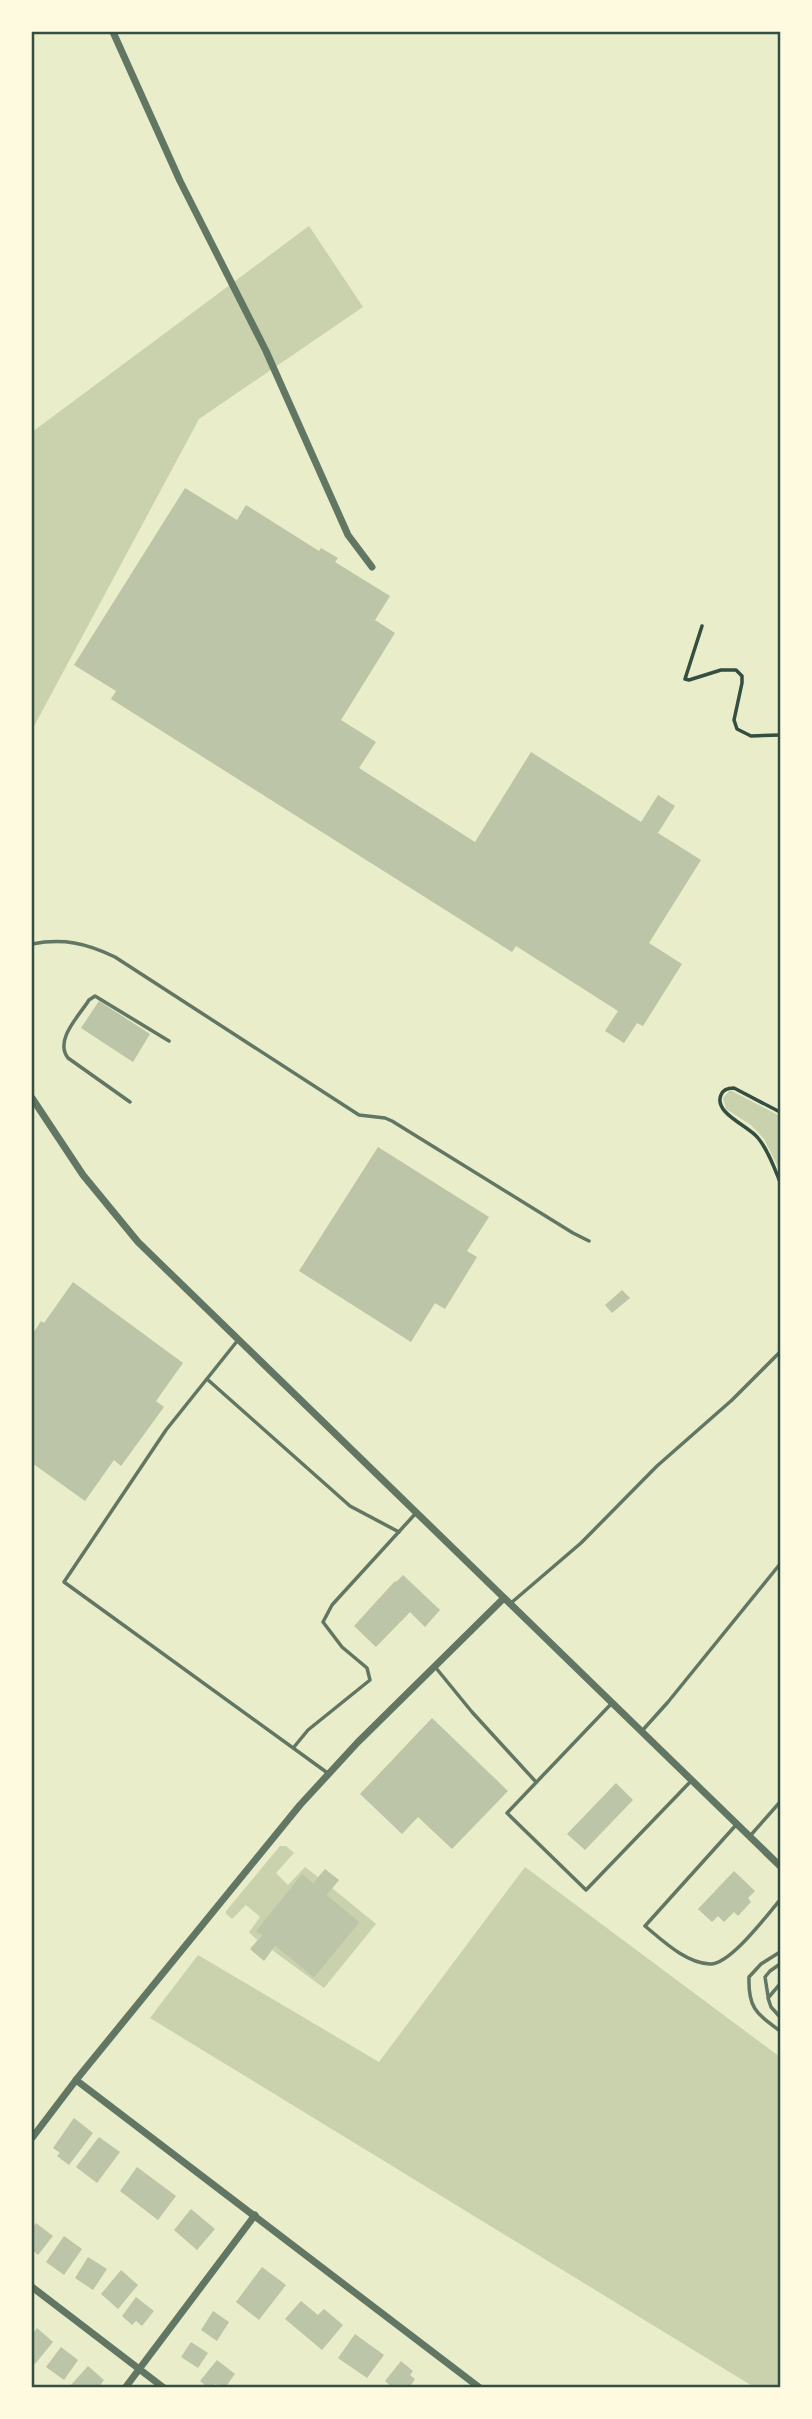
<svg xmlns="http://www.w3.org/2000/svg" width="812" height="2419" font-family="'Alegreya Sans',sans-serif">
	<rect width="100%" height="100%" fill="#e9edc9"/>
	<g fill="#cad2ad">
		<path d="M309 226 363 307 199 419 32 730V432Z"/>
		<path d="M730 1090 780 1116V1171L764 1139 751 1125 726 1109 723 1098Z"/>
		<path d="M280 1846H286L294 1853 276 1873 288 1885 305 1867 318 1877 313 1883 302 1875 257 1930 262 1935 257 1940 249 1932 260 1917 246 1905 232 1919 226 1914V1911Z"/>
		<path d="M525 1867 780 2057V2387H754L150 2018 198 1955 379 2062Z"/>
		<path d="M332 1888 376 1924 324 1988 272 1950 275 1946 314 1978 360 1922 327 1895Z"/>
	</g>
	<g fill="#bcc5a7">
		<path d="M185 488 237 520 246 505 319 551 321 548 338 558 335 562 390 596 375 620 395 633 341 720 376 742 359 768 475 842 531 752 641 822 658 795 675 806 658 833 701 860 649 943 682 964 643 1026 637 1023 624 1043 605 1031 618 1011 516 946 512 952 111 699 116 691 74 665Z"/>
		<path d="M99 1001 150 1034 133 1062 81 1028Z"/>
		<path d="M378 1147 489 1217 467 1251 477 1257 445 1309 435 1303 411 1342 299 1271Z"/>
		<path d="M73 1282 183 1363 156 1401 164 1407 121 1466 114 1460 85 1501 32 1463V1335L41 1321 44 1323Z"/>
		<path d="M622 1290 630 1298 612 1313 605 1305Z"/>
		<path d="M403 1575 440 1610 425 1627 410 1612 376 1647 354 1626 395 1581 396 1582Z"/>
		<path d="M432 1718 508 1791 452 1849 418 1817 402 1834 360 1794Z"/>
		<path d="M616 1783 633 1800 585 1850 567 1834Z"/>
		<path d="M325 1869 339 1880 327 1895 360 1922 314 1978 275 1946 264 1961 250 1949 262 1935 256 1931 302 1874 313 1883Z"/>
		<path d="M734 1871 755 1891 748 1898 751 1902 738 1916 734 1912 724 1922 718 1916 712 1922 698 1909Z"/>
		<path d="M74 2118 93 2133 69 2165 57 2156 60 2153 53 2148Z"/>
		<path d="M99 2137 120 2152 97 2183 76 2167Z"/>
		<path d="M137 2167 176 2196 158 2220 120 2191Z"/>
		<path d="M191 2209 215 2229 197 2250 174 2230Z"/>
		<path d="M36 2223 53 2236 38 2255 32 2250V2228Z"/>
		<path d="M64 2236 82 2249 64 2275 46 2262Z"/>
		<path d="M88 2257 107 2269 93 2290 75 2278Z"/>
		<path d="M262 2267 286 2285 259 2320 236 2302Z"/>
		<path d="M121 2270 138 2285 118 2309 101 2294Z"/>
		<path d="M136 2297 154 2311 142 2326 136 2321 132 2325 122 2316Z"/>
		<path d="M301 2301 318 2315 324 2309 343 2325 322 2350 285 2319Z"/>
		<path d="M213 2311 229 2322 217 2341 201 2330Z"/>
		<path d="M37 2328 53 2342 35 2364 32 2361V2335Z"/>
		<path d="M355 2334 384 2355 367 2378 338 2358Z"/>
		<path d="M191 2342 208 2353 198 2368 181 2357Z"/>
		<path d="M61 2347 78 2360 64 2380 46 2367Z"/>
		<path d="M217 2360 235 2374 225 2388 215 2384 212 2388H208L200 2381Z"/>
		<path d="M401 2361 413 2371 410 2375 415 2379 409 2388H393L385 2381Z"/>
		<path d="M88 2366 104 2380 98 2388H72L70 2386Z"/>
	</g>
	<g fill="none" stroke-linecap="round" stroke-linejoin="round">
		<g stroke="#344e41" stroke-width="3.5">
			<path d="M702 626 685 679 689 680 721 670H736L742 676V683L734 720 737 729 751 736 780 735"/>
			<path d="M780 1112 734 1088C729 1088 723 1089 721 1095 713 1113 749 1126 758 1138 768 1150 774 1167 780 1182"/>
		</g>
		<g stroke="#617663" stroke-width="3.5">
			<path d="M32 944C63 938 86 943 115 957L359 1115 385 1118 392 1121 573 1233 589 1241"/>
			<path d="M130 1102 68 1058C54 1040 79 1016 89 1000L95 996 169 1041"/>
			<path d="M238 1340 166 1430 64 1582 329 1774"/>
			<path d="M207 1379 350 1506 399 1532"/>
			<path d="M511 1603 581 1543 657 1466 732 1400 780 1352"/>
			<path d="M436 1668 472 1712 536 1782"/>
			<path d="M612 1703 507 1813 586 1890 692 1780"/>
			<path d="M641 1732 668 1702 780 1564"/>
			<path d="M294 1747 308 1730 370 1680 367 1668 342 1647 323 1622 332 1605 416 1513"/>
			<path d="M736 1825 645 1926C663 1941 686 1963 710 1964 730 1965 767 1915 780 1900"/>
			<path d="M750 1836 780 1802"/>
			<path d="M780 1952 761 1964 749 1977C748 2008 756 2013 780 2031"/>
			<path d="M780 1984 768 1998 771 2007 780 2017"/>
			<path d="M768 1996 765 1977 770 1971 780 1964"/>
		</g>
		<g stroke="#617663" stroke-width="7">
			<path d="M113 32 180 181 266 351 348 535 372 567"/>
			<path d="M32 1098 83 1175 138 1242 780 1866"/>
			<path d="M76 2080 480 2388"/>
			<path d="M32 2138 76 2080 300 1805 358 1742 503 1599"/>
			<path d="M32 2287 164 2388"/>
			<path d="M125 2388 255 2215"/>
		</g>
	</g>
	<rect width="812" height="2419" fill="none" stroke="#fefae0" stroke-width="66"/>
	<rect x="33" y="33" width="746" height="2353" fill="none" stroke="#344e41" stroke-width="2.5"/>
</svg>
